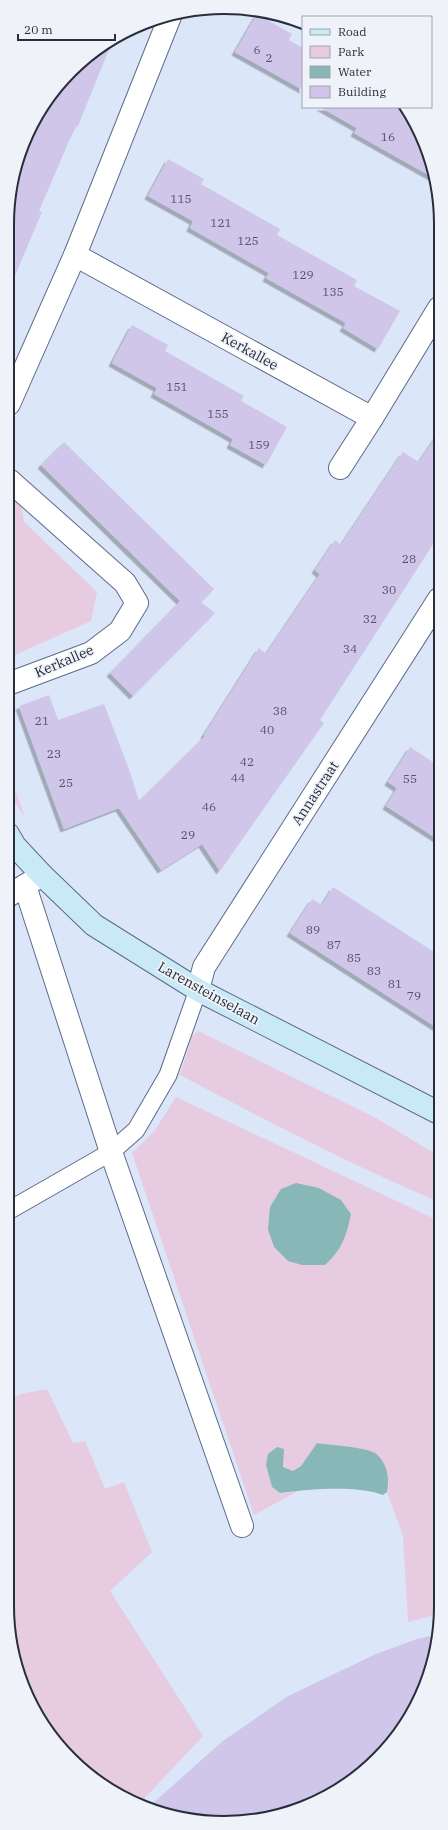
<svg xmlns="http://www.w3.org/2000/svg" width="448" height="1830" font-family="'IBM Plex Serif',serif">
	<defs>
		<filter id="shadow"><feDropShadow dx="-3.5" dy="3.5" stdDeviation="0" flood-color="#0004"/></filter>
	</defs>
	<rect width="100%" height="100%" fill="#dce6f9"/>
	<g fill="#e6cbe1" fill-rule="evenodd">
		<path d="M14 487 19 492 24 522 97 592 91 621 8 658V501Z"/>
		<path d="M8 770 24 814 23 815 8 791Z"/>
		<path d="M198 1031 376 1118 439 1156V1202C351 1165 265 1120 180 1075L192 1036Z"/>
		<path d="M176 1097 439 1221V1614L408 1622 403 1536 387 1492 389 1483 374 1453 355 1448 317 1443 301 1466 293 1471 283 1467 284 1449 268 1454 266 1465 272 1487 280 1493 298 1491 254 1515 132 1153 155 1130ZM319 1188 341 1200 351 1214 288 1261 274 1247 268 1230Z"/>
		<path d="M47 1389 73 1443 85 1441 105 1489 124 1482 152 1552 110 1591 203 1736 139 1804 128 1801 61 1749 23 1689 7 1606V1402L20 1394Z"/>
	</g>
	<g fill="#88b7b7">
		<path d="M296 1183 319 1188 341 1200 351 1214C346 1237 342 1249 325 1265H302L288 1261 274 1247 268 1230 270 1207 281 1189Z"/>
		<path d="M317 1443C330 1445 365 1447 375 1453 387 1462 390 1479 387 1492L383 1495C358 1485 308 1489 280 1493L272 1487 266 1465 268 1454 277 1447 284 1449 283 1467 293 1471 301 1466Z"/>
	</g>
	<g fill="#d0c6e9" filter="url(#shadow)">
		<path d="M257 14 292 34 289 40 303 48V90L235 52Z"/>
		<path d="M112 42 78 126 76 127 69 141 39 211 42 212 9 290V196L36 117 92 52Z"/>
		<path d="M320 107H404L419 128 434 178 354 133 357 128Z"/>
		<path d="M168 159 204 179 201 184 280 229 277 235 357 280 354 286 400 311 378 349 343 328 346 323 266 278 269 273 190 228 193 221 148 196Z"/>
		<path d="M132 325 168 345 165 351 244 396 241 401 287 427 266 465 230 445 233 439 154 394 157 388 112 363Z"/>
		<path d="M439 432V535L320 720 324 723 220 871 202 844 161 870 119 808 64 829 19 706 49 695 58 720 104 704 130 772 139 801 205 736 204 735 259 648 266 654 320 574 315 570 335 540 341 545 403 452 419 462Z"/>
		<path d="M64 442 214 589 201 602 215 613 133 696 110 673 180 601 41 465Z"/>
		<path d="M410 747 439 766V840L386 806 397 788 388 782Z"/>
		<path d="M333 887 439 955V1029L290 933 312 899 322 905Z"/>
		<path d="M439 1634 412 1714 356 1778 294 1812 210 1823 150 1806 223 1741 288 1696 376 1654 417 1639Z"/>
	</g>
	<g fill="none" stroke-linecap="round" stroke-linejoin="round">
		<g stroke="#5e6b87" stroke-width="19">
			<path id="service" d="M8 1211 111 1152 136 1130 168 1075 198 990"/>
		</g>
		<g stroke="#5e6b87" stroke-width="24">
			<path id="pedestrian" d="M25 886 111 1152 242 1526"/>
		</g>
		<g stroke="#5e6b87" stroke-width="24">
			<g id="minor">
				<path d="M75 255 372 418 340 468"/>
				<path d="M9 404 75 255 171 14"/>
				<path d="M372 418 439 308"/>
				<path d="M8 684 91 653 120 631 137 603 125 583 9 480"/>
				<path d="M8 896 42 875"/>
				<path d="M198 990 204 967 439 599"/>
			</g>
		</g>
		<g stroke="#5e6b87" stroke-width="24">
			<path id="secondary" d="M8 834 15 846 42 875 94 925 198 990 439 1113"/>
		</g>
		<use href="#service" stroke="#fff" stroke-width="17"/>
		<use href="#pedestrian" stroke="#fff" stroke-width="22"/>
		<use href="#minor" stroke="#fff" stroke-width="22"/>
		<use href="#secondary" stroke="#c9e9f7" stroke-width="22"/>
	</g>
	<g text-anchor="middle" stroke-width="3.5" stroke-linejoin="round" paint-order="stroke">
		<g font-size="12" fill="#525466">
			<text x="257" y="54">6</text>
			<text x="269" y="62">2</text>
			<text x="388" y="141">16</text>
			<text x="181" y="203">115</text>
			<text x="221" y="227">121</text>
			<text x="248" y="245">125</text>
			<text x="303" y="279">129</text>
			<text x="333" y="296">135</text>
			<text x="177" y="391">151</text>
			<text x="218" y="418">155</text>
			<text x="259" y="449">159</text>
			<text x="409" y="563">28</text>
			<text x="389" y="594">30</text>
			<text x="370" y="623">32</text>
			<text x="350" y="653">34</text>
			<text x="280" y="715">38</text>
			<text x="42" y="725">21</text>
			<text x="267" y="734">40</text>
			<text x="54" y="758">23</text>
			<text x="247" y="766">42</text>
			<text x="238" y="782">44</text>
			<text x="410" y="783">55</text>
			<text x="66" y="787">25</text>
			<text x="209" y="811">46</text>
			<text x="188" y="839">29</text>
			<text x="313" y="934">89</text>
			<text x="334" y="949">87</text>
			<text x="354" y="962">85</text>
			<text x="374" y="975">83</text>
			<text x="395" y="988">81</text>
			<text x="414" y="1000">79</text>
		</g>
		<g font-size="14" fill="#282e3a" stroke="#eff3f9">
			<text transform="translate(250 351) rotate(29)" y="5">Kerkallee</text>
			<text transform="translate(64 661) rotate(-23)" y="5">Kerkallee</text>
			<text transform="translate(315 793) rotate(-57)" y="5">Annastraat</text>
			<text transform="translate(209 993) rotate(29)" y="5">Larensteinselaan</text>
		</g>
	</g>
	<path d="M0 0H448V1830H0ZM224 14H224A210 210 0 0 1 434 224V1606A210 210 0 0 1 224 1816H224A210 210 0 0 1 14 1606V224A210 210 0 0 1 224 14Z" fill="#eff3f9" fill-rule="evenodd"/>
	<path fill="none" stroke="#282e3a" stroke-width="2" d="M224 14H224A210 210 0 0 1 434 224V1606A210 210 0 0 1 224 1816H224A210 210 0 0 1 14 1606V224A210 210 0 0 1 224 14Z"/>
	<rect x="302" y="16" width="130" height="92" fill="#eff3f9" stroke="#9fa4ad"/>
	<rect x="310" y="29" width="20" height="6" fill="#c9e9f7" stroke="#9fa4ad"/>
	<text x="338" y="36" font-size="12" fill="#282e3a">Road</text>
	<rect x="310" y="46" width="20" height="12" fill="#e6cbe1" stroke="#9fa4ad"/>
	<text x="338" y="56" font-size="12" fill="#282e3a">Park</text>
	<rect x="310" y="66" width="20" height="12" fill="#88b7b7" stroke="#9fa4ad"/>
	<text x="338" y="76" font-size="12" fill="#282e3a">Water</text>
	<rect x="310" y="86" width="20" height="12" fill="#d0c6e9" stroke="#9fa4ad"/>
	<text x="338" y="96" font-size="12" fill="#282e3a">Building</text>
	<path d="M18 34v6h97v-6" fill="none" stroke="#282e3a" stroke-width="2"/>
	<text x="24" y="34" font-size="12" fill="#282e3a" stroke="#eff3f9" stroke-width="3" paint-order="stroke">20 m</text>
</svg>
